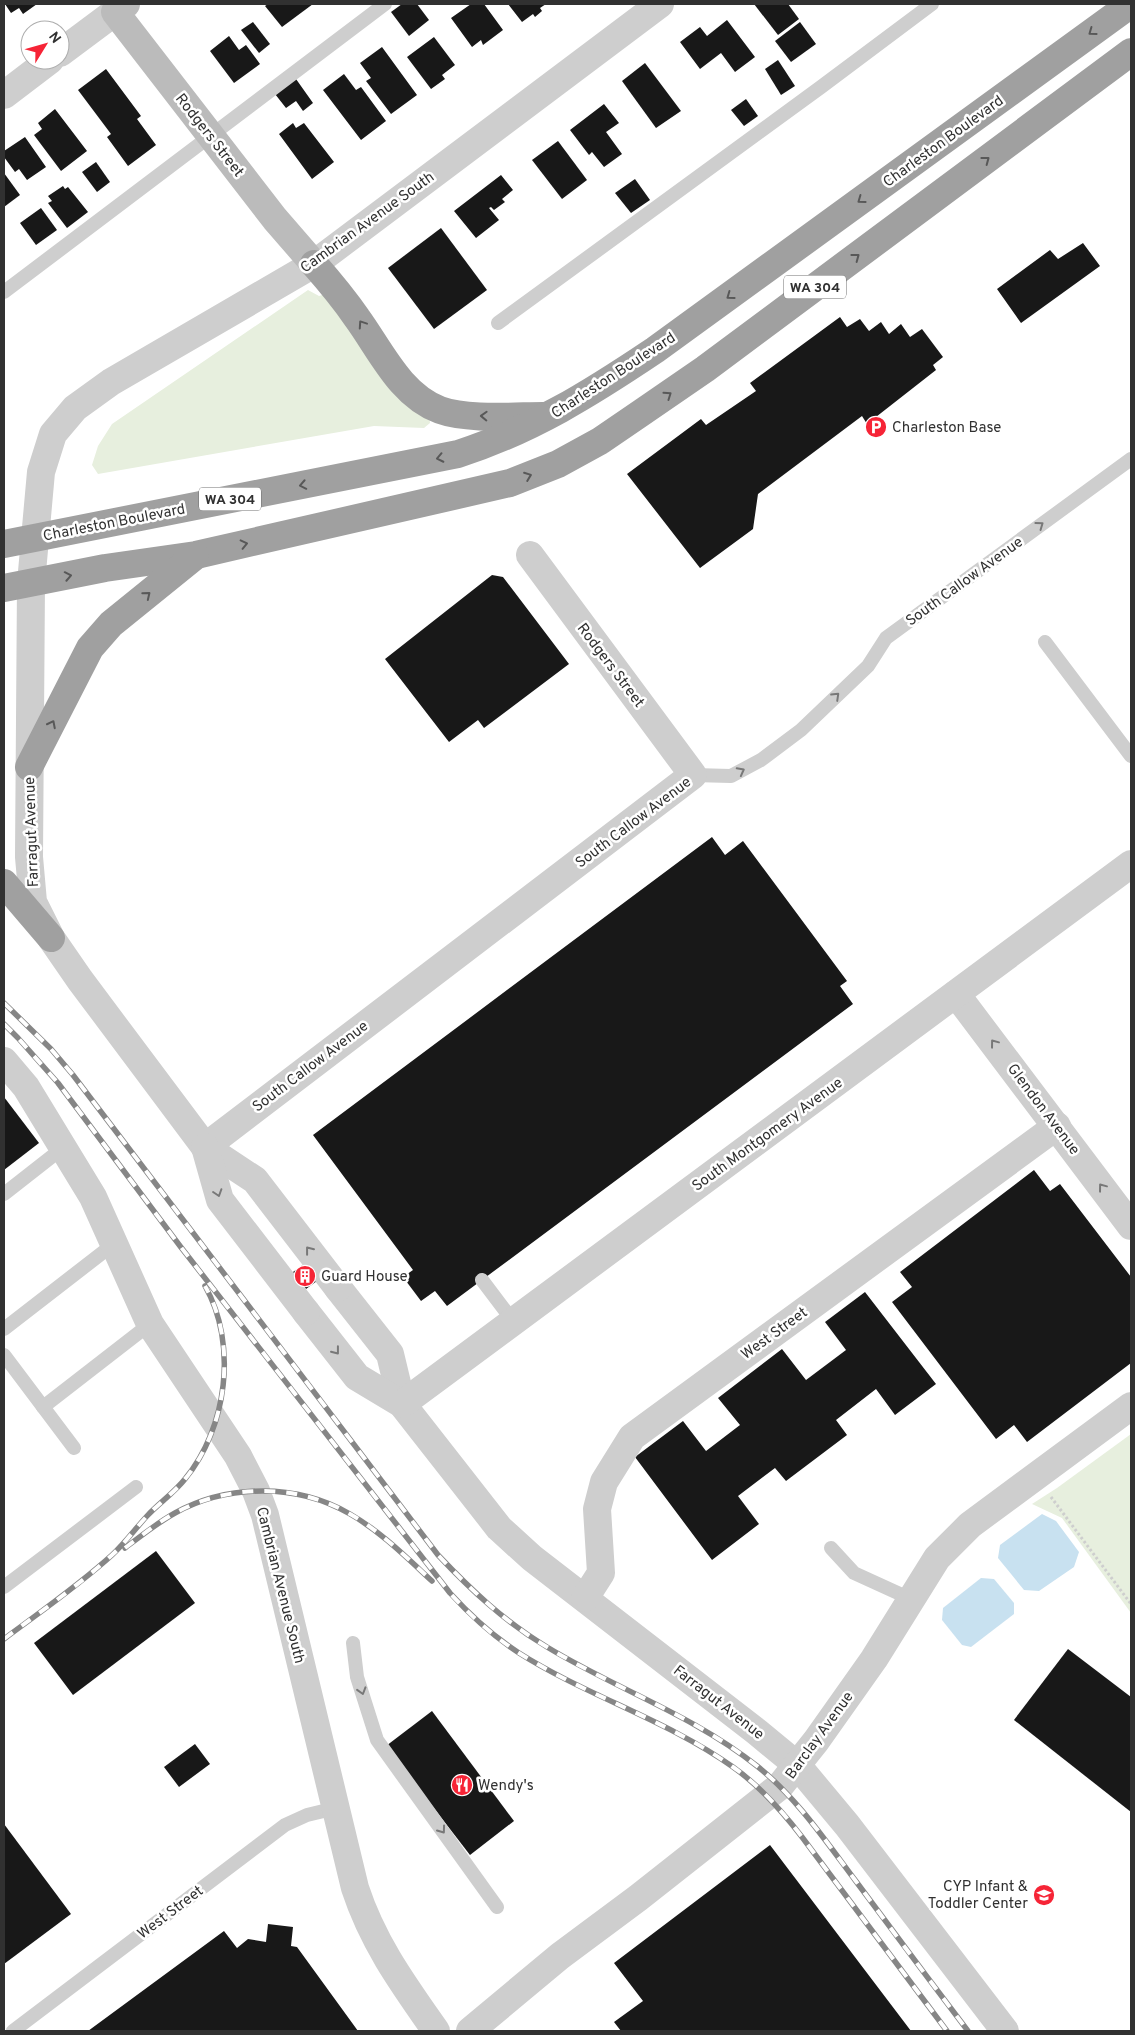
<svg xmlns="http://www.w3.org/2000/svg" width="1135" height="2035" font-family="Overpass,sans-serif">
	<rect width="100%" height="100%" fill="#fff"/>
	<g fill="#e7efde">
		<path d="M308 290 319 296 329 293 429 414 430 423 424 428 374 426 98 474 92 465 98 446 112 424Z"/>
		<path d="M1131 1434V1613L1062 1518 1032 1504 1057 1488Z"/>
	</g>
	<g fill="#c8e1f0">
		<path d="M1042 1514 1056 1521 1079 1552 1074 1567 1039 1591 1024 1590 998 1558 1000 1545Z"/>
		<path d="M981 1578 994 1579 1014 1603V1614L971 1647 962 1645 942 1620 943 1608Z"/>
	</g>
	<g fill="#181818">
		<path d="M5 4H37L23 14 19 8 11 13Z"/>
		<path d="M268 4H313L282 27 265 6Z"/>
		<path d="M402 4H417L429 20 409 36 391 12Z"/>
		<path d="M471 4H484L503 30 483 45 481 40 472 47 451 18Z"/>
		<path d="M508 4H546L540 8 542 11 535 17 533 14 522 22Z"/>
		<path d="M754 4H788L799 19 778 35Z"/>
		<path d="M727 20 755 57 735 72 721 53 700 69 680 42 700 27 707 36Z"/>
		<path d="M253 22 270 44 259 53 241 30Z"/>
		<path d="M800 22 816 44 791 62 775 41Z"/>
		<path d="M229 36 239 50 246 45 260 64 234 83 210 51Z"/>
		<path d="M434 37 455 65 442 75 445 79 431 89 407 57Z"/>
		<path d="M382 47 417 95 391 114 366 81 371 78 360 63Z"/>
		<path d="M778 60 795 86 781 95 765 69Z"/>
		<path d="M645 63 681 111 656 128 622 81Z"/>
		<path d="M106 69 141 116 137 119 156 145 128 166 107 137 111 134 78 90Z"/>
		<path d="M344 74 356 90 361 87 386 121 361 140 323 90Z"/>
		<path d="M296 79 313 103 303 111 296 101 286 108 275 94Z"/>
		<path d="M746 99 758 116 744 126 731 110Z"/>
		<path d="M604 104 619 123 606 132 622 154 604 167 592 152 589 155 570 130Z"/>
		<path d="M55 109 87 151 61 171 34 135 42 129 38 123Z"/>
		<path d="M293 123 296 128 304 123 334 162 312 179 279 134Z"/>
		<path d="M25 137 46 167 27 180 19 169 15 172 4 157V151Z"/>
		<path d="M558 141 587 180 562 199 532 160Z"/>
		<path d="M96 162 110 182 97 192 82 172Z"/>
		<path d="M4 173 20 195 4 207Z"/>
		<path d="M501 175 513 190 502 199 505 202 494 210 491 207 489 208 499 220 476 238 454 211Z"/>
		<path d="M635 179 650 200 631 213 615 193Z"/>
		<path d="M63 186 65 189 68 187 88 212 67 228 48 203 52 201 48 196Z"/>
		<path d="M41 208 57 230 36 245 20 223Z"/>
		<path d="M441 228 487 290 434 329 388 268Z"/>
		<path d="M1083 243 1100 266 1021 323 997 289 1050 250 1058 259Z"/>
		<path d="M840 317 847 327 860 319 869 331 881 322 889 334 901 324 910 337 922 329 943 357 933 365 936 370 867 424 862 416 758 494 753 529 700 568 627 474 701 419 706 425 756 391 750 383Z"/>
		<path d="M492 575 503 577 569 664 484 728 478 720 449 742 385 659Z"/>
		<path d="M712 837 725 855 743 841 847 981 840 986 853 1004 447 1306 435 1291 421 1301 403 1277 413 1270 313 1135Z"/>
		<path d="M4 1097 39 1143 4 1170Z"/>
		<path d="M1034 1170 1050 1191 1060 1184 1131 1277V1363L1027 1442 1014 1425 996 1439 892 1302 912 1287 900 1272Z"/>
		<path d="M304 1264 317 1281 306 1289 293 1272Z"/>
		<path d="M865 1292 936 1384 895 1415 876 1389 836 1420 847 1435 786 1481 775 1468 738 1496 759 1524 712 1560 635 1457 683 1421 706 1451 740 1425 718 1398 782 1349 806 1380 846 1350 825 1322Z"/>
		<path d="M156 1551 195 1603 73 1695 34 1643Z"/>
		<path d="M1068 1649 1131 1697V1812L1014 1720Z"/>
		<path d="M432 1711 514 1821 470 1855 386 1746Z"/>
		<path d="M195 1744 210 1764 179 1787 164 1767Z"/>
		<path d="M4 1824 71 1914 4 1964Z"/>
		<path d="M770 1845 911 2031H621L614 2022 643 2001 614 1963Z"/>
		<path d="M268 1924 293 1927 291 1946 297 1947 358 2031H88L224 1931 237 1948 248 1939 266 1942Z"/>
	</g>
	<g fill="none" stroke-linecap="round" stroke-linejoin="round">
		<path stroke="#cecece" stroke-width="3" stroke-dasharray="2.5 2.5" stroke-linecap="butt" d="M1051 1497 1131 1604"/>
		<g stroke="#cecece" stroke-width="14">
			<path d="M4 292 385 4"/>
			<path d="M498 323 821 87 932 4"/>
			<path d="M1045 642 1131 756"/>
			<path d="M693 775 731 776 761 760 801 730 868 666 886 638 1131 459"/>
			<path d="M4 1194 64 1147"/>
			<path d="M482 1280 513 1321"/>
			<path d="M4 1329 115 1243"/>
			<path d="M4 1355 74 1448"/>
			<path d="M43 1407 150 1324"/>
			<path d="M831 1548 854 1573 911 1599"/>
			<path d="M4 1587 136 1487"/>
			<path d="M353 1643 357 1677 377 1740 497 1907"/>
			<path d="M13 2031 285 1825 307 1815 336 1808"/>
		</g>
		<g stroke="#cecece" stroke-width="28">
			<path d="M314 264 660 4"/>
			<path d="M956 994 1131 1226"/>
			<path d="M4 1061 26 1087 93 1197 150 1324 238 1456 256 1491 265 1515 355 1888C373 1943 403 1984 436 2031"/>
			<path d="M205 1147 693 775 530 555"/>
			<path d="M338 1288 390 1354 402 1404"/>
			<path d="M306 1312 357 1377 402 1404 499 1528 532 1558 757 1732 797 1765 847 1825 1005 2031"/>
			<path d="M402 1404 1131 864"/>
			<path d="M585 1598 601 1573 597 1509 604 1482 632 1437 1057 1126"/>
			<path d="M470 2031 560 1956 638 1898 780 1786 816 1741 874 1659 937 1558 970 1525 1131 1406"/>
		</g>
		<g stroke="#cecece" stroke-width="28">
			<path d="M60 53 115 12"/>
			<path d="M4 95 50 60"/>
			<path d="M314 264 111 382 75 408 53 434 41 472 31 583 29 857 33 902 51 938 80 980 205 1147 255 1180 338 1288"/>
			<path d="M205 1147 220 1200 306 1312"/>
		</g>
		<path stroke="#bbb" stroke-width="28" d="M126 4 115 12 275 219 314 264"/>
		<g stroke="#a0a0a0" stroke-width="28">
			<path d="M314 264C329 281 344 299 357 318 381 351 400 395 440 410 467 420 515 416 543 416"/>
			<path d="M4 544 458 454C532 430 591 393 655 350L1131 4"/>
			<path d="M4 588 105 568 196 555 510 483 558 464 600 441 641 413 705 369 1131 52"/>
			<path d="M29 767 90 648 111 624 195 556"/>
			<path d="M4 883 51 938"/>
		</g>
		<g stroke="#868686" stroke-width="5.5">
			<g id="rail">
				<path d="M4 1003 51 1049 73 1075 438 1555C471 1590 505 1622 547 1647 616 1689 693 1715 757 1766 796 1797 825 1840 855 1880 892 1930 930 1981 968 2031"/>
				<path d="M4 1024 18 1038 58 1083 180 1246 450 1593C471 1616 493 1636 519 1653 587 1696 667 1720 733 1767 760 1786 782 1811 802 1837L947 2031"/>
				<path d="M125 1548C141 1536 157 1523 175 1513 228 1484 297 1483 350 1514 380 1531 406 1557 432 1581"/>
				<path d="M4 1639C40 1612 78 1586 112 1555 125 1543 135 1529 147 1516 159 1503 174 1493 185 1479 227 1428 238 1344 205 1286"/>
			</g>
		</g>
		<use href="#rail" stroke="#fff" stroke-width="4" stroke-dasharray="11" stroke-linecap="butt"/>
	</g>
	<defs><path id="oneway-chevron" d="M-2-3.5L2.5 0L-2 3.5" fill="none" stroke-width="1.6" stroke-linecap="round" stroke-linejoin="round" transform="scale(1.25)"/></defs>
	<g stroke="#585858">
		<use href="#oneway-chevron" transform="translate(1092 32) rotate(144)"/>
		<use href="#oneway-chevron" transform="translate(986 160) rotate(-37)"/>
		<use href="#oneway-chevron" transform="translate(861 200) rotate(144)"/>
		<use href="#oneway-chevron" transform="translate(856 257) rotate(-37)"/>
		<use href="#oneway-chevron" transform="translate(730 296) rotate(144)"/>
		<use href="#oneway-chevron" transform="translate(362 324) rotate(-124)"/>
		<use href="#oneway-chevron" transform="translate(668 395) rotate(-35)"/>
		<use href="#oneway-chevron" transform="translate(484 416) rotate(-178)"/>
		<use href="#oneway-chevron" transform="translate(440 458) rotate(168)"/>
		<use href="#oneway-chevron" transform="translate(528 476) rotate(-21)"/>
		<use href="#oneway-chevron" transform="translate(303 485) rotate(169)"/>
		<use href="#oneway-chevron" transform="translate(244 544) rotate(-13)"/>
		<use href="#oneway-chevron" transform="translate(68 576) rotate(-11)"/>
		<use href="#oneway-chevron" transform="translate(147 595) rotate(-39)"/>
		<use href="#oneway-chevron" transform="translate(52 724) rotate(-63)"/>
	</g>
	<g stroke="#787878">
		<use href="#oneway-chevron" transform="translate(1040 525) rotate(-36)"/>
		<use href="#oneway-chevron" transform="translate(836 696) rotate(-44)"/>
		<use href="#oneway-chevron" transform="translate(741 771) rotate(-28)"/>
		<use href="#oneway-chevron" transform="translate(994 1043) rotate(-127)"/>
		<use href="#oneway-chevron" transform="translate(1102 1187) rotate(-127)"/>
		<use href="#oneway-chevron" transform="translate(218 1193) rotate(72)"/>
		<use href="#oneway-chevron" transform="translate(309 1250) rotate(-128)"/>
		<use href="#oneway-chevron" transform="translate(336 1351) rotate(52)"/>
		<use href="#oneway-chevron" transform="translate(362 1691) rotate(73)"/>
		<use href="#oneway-chevron" transform="translate(442 1830) rotate(54)"/>
	</g>
	<defs>
		<g id="parking-disc" transform="scale(1.125)"><circle r="9.5" fill="#f62436" stroke="#fff"/><path d="M-3.5-5.5H1a3.5 3.5 0 0 1 0 7H-1V5.5H-3.5ZM-1-3.4V-.6H.8a1.4 1.4 0 0 0 0-2.8Z" fill="#fff"/></g>
		<g id="building-disc" transform="scale(1.125)"><circle r="9.5" fill="#f62436" stroke="#fff"/><path d="M-4-6H4V6H1V3H-1V6H-4ZM-2.5-4.3h1.7v1.8h-1.7ZM.8-4.3h1.7v1.8H.8ZM-2.5-1h1.7V.8h-1.7ZM.8-1h1.7V.8H.8Z" fill="#fff"/></g>
		<g id="restaurant-disc" transform="scale(1.125)"><circle r="9.5" fill="#f62436" stroke="#fff"/><path d="M-5-6h1v4h1v-4h1v4h1v-4h1v5L-1.5 .5V6h-2V.5L-5-1ZM5-6V6H3V1.5H1.5Q1.5-4 5-6Z" fill="#fff"/></g>
		<g id="school-disc" transform="scale(1.125)"><circle r="9.5" fill="#f62436" stroke="#fff"/><path d="M0-5L7-2L0 1L-7-2ZM-4 1L0 2.5L4 1V4Q0 6-4 4Z" fill="#fff"/></g>
	</defs>
	<g fill-rule="evenodd">
		<use href="#parking-disc" x="876" y="427"/>
		<use href="#building-disc" x="305" y="1276"/>
		<use href="#restaurant-disc" x="462" y="1785"/>
		<use href="#school-disc" x="1044" y="1895"/>
	</g>
	<g text-anchor="middle" stroke-width="5" stroke-linejoin="round" paint-order="stroke">
		<g fill="#fff" stroke="#6f6f6f" stroke-width="1">
			<rect x="784" y="275.5" width="62" height="23" rx="4"/>
			<rect x="199" y="487.5" width="62" height="23" rx="4"/>
		</g>
		<g font-size="14" font-weight="bold" fill="#313131">
			<text x="815" y="292">WA 304</text>
			<text x="230" y="504">WA 304</text>
		</g>
		<g font-size="15" fill="#313131" stroke="#fff">
			<text transform="translate(210 135) rotate(52)" y="5">Rodgers Street</text>
			<text transform="translate(943 141) rotate(-36)" y="5">Charleston Boulevard</text>
			<text transform="translate(367 222) rotate(-36)" y="5">Cambrian Avenue South</text>
			<text transform="translate(613 375) rotate(-33)" y="5">Charleston Boulevard</text>
			<text transform="translate(114 522) rotate(-11)" y="5">Charleston Boulevard</text>
			<text transform="translate(964 581) rotate(-36)" y="5">South Callow Avenue</text>
			<text transform="translate(611 665) rotate(53)" y="5">Rodgers Street</text>
			<text transform="translate(633 822) rotate(-37)" y="5">South Callow Avenue</text>
			<text transform="translate(31 832) rotate(-92)" y="5">Farragut Avenue</text>
			<text transform="translate(310 1066) rotate(-37)" y="5">South Callow Avenue</text>
			<text transform="translate(1044 1109) rotate(53)" y="5">Glendon Avenue</text>
			<text transform="translate(767 1134) rotate(-36)" y="5">South Montgomery Avenue</text>
			<text transform="translate(774 1333) rotate(-36)" y="5">West Street</text>
			<text transform="translate(281 1585) rotate(76)" y="5">Cambrian Avenue South</text>
			<text transform="translate(719 1702) rotate(38)" y="5">Farragut Avenue</text>
			<text transform="translate(819 1735) rotate(-54)" y="5">Barclay Avenue</text>
			<text transform="translate(170 1912) rotate(-37)" y="5">West Street</text>
		</g>
		<g font-size="15" fill="#313131" stroke="#fff" text-anchor="start">
			<text x="892" y="432">Charleston Base</text>
			<text x="321" y="1281">Guard House</text>
			<text x="478" y="1790">Wendy's</text>
			<text x="1028" y="1891" text-anchor="end">CYP Infant &amp;<tspan x="1028" dy="17">Toddler Center</tspan></text>
		</g>
	</g>
	<rect width="1135" height="2035" fill="none" stroke="#313131" stroke-width="10"/>
	<g transform="translate(45 45) rotate(53)"><circle r="24" fill="#ffffff" stroke="#adadad"/>
	<path d="M0-4L9 19L0 12L-9 19Z" fill="#f62436"/>
	<text y="-8" font-size="14" font-weight="bold" text-anchor="middle" fill="#313131">N</text>
	</g>
</svg>
